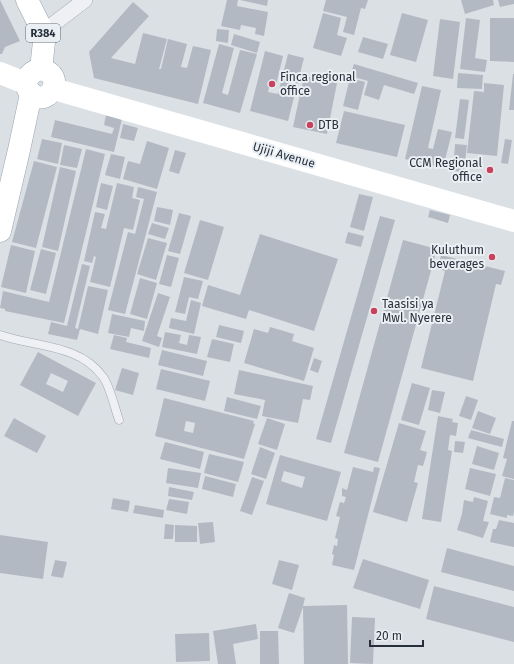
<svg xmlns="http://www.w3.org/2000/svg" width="514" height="664" font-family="'Fira Sans',sans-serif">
	<rect width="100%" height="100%" fill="#dbe0e5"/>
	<g fill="#b3b9c2" fill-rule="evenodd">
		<path d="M0 0 20 41 5 47 2 54H0Z"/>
		<path d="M227 0H238L237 6 268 12 264 36 255 34 256 28 241 25 240 30 221 26Z"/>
		<path d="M240 0H268L267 6Z"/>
		<path d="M326 0H368L365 9 361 8 354 35 343 32 347 17 323 11Z"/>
		<path d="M461 0H493L494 5 465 14Z"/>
		<path d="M498 0H514V4L500 7Z"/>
		<path d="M133 2 149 16 111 58 135 64 143 33 167 39 159 69H161L168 39 187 44 181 67 187 68 193 46 211 50 198 104 94 78 89 52Z"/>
		<path d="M323 13 341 18 337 35 347 38 341 56 313 48Z"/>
		<path d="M402 13 428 20 416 62 390 55Z"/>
		<path d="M466 18 480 20 475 58 487 60 485 72 460 69Z"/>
		<path d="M490 18H514V62L490 61Z"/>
		<path d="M440 19 460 22 453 79 433 76Z"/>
		<path d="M217 29 229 30 228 43 216 41Z"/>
		<path d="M234 34 260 42 257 53 231 45Z"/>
		<path d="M363 37 388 44 383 59 358 52Z"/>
		<path d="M219 44 234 48 222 93 228 95 240 50 257 54 240 113 203 103Z"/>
		<path d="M265 51 283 56 276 85 270 84 268 92 278 94 288 54 304 58 288 121 250 111Z"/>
		<path d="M354 64 418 83 414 94 384 85 379 100 364 95 368 81 350 76Z"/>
		<path d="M458 73 483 75 482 89 457 88Z"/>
		<path d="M513 74H514V110H509Z"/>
		<path d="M304 76 337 83 327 134 293 127Z"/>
		<path d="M350 78 365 82 358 110 343 106Z"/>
		<path d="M484 83 504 85 497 156 467 153 474 91 484 92Z"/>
		<path d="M422 86 441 90 428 148 433 149 438 129 452 132 443 168 405 159Z"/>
		<path d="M460 99 469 100 464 139 455 138Z"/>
		<path d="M344 111 405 125 397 157 336 143Z"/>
		<path d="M106 115 122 119 114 152 51 137 55 120 112 134 114 128 104 125Z"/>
		<path d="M123 124 138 128 134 141 120 138Z"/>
		<path d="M42 139 62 143 58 164 37 159Z"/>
		<path d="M505 139 512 140 508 164 501 163Z"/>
		<path d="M147 141 169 148 157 189 123 179 128 161 140 164Z"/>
		<path d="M455 144 467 145 464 172 453 171Z"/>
		<path d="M64 145 82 149 77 168 60 165Z"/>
		<path d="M86 149 105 154 64 323 5 311V309L0 308 3 291 49 302Z"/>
		<path d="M175 150 186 153 179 174 169 171Z"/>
		<path d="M111 154 125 157 120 179 105 175Z"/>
		<path d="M34 161 57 167 36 248 12 242Z"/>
		<path d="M60 167 76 171 58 251 42 247Z"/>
		<path d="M101 183 113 186 107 210 96 207Z"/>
		<path d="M117 183 134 187 132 198 140 200 133 230 124 228 110 287 90 282 96 257 94 256 92 263 84 261 95 212 105 214 101 228 106 229Z"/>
		<path d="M138 187 157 192 125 314 108 310 128 232 135 234 144 199 136 197Z"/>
		<path d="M359 194 373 197 364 231 350 227Z"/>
		<path d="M157 207 173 210 170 225 154 221Z"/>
		<path d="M430 210 450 215 448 223 428 217Z"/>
		<path d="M179 213 191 216 180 254 168 251Z"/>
		<path d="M380 216 395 220 331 443 316 439Z"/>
		<path d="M200 220 224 227 208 280 184 273Z"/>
		<path d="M152 223 169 228 165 239 148 234Z"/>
		<path d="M348 232 364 236 361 247 345 243Z"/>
		<path d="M260 234 338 259 314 331 249 310 246 319 202 306 208 285 240 295Z"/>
		<path d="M148 238 167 243 156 280 137 274Z"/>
		<path d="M403 240 437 249 378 462 344 453Z"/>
		<path d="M11 245 35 251 26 293 1 287Z"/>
		<path d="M41 249 56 253 46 294 30 290Z"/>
		<path d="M167 255 179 258 171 287 159 284Z"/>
		<path d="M441 255 505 271 501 285 496 284 473 381 421 368 445 271 438 269Z"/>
		<path d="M82 264 90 266 75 328 78 329 88 286 108 290 98 334 80 329 77 340 48 334 51 322 67 326Z"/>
		<path d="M184 277 203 281 198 299 189 297 185 314 175 312Z"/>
		<path d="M140 278 157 283 147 319 130 314Z"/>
		<path d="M158 293 170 297 157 336 162 338 159 347 142 341Z"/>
		<path d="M191 300 201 303 194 334 169 328 171 318 186 321Z"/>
		<path d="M112 314 145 321 144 331 131 328 129 337 108 333Z"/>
		<path d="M219 325 244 331 241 343 216 337Z"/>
		<path d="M270 327 294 334 292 341 314 348 304 381 244 363 254 329 268 333Z"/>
		<path d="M165 332 181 335 179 343 187 345 189 335 201 337 197 354 162 347Z"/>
		<path d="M114 335 127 338 126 342 151 348 149 358 110 349Z"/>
		<path d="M212 339 234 344 230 362 207 357Z"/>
		<path d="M162 350 207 361 203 376 158 365Z"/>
		<path d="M38 352 96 383 78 416 20 385ZM51 373 68 381 63 392 46 384Z"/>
		<path d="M314 358 322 361 318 373 310 370Z"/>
		<path d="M122 368 139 373 133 395 115 390Z"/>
		<path d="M161 369 210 381 205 401 156 389Z"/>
		<path d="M239 370 313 386 310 400 303 399 298 423 262 416 265 400 234 394Z"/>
		<path d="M412 383 430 388 419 425 401 420Z"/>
		<path d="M432 390 445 392 440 413 428 410Z"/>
		<path d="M466 396 478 400 471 420 459 416Z"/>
		<path d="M227 397 261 406 257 419 224 411Z"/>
		<path d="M164 398 254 421 253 423 255 424 244 459 155 436ZM186 421 195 423 193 433 184 431Z"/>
		<path d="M478 411 496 418 490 434 472 428Z"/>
		<path d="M438 416 453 419 452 422 458 423 456 436 450 435 448 450 452 451 441 522 422 519Z"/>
		<path d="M14 418 46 436 37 453 4 436Z"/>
		<path d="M267 418 285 424 277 450 258 444Z"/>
		<path d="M512 421H514V479L502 476 507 459 503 458Z"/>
		<path d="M399 423 426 431 420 450 427 452 423 466 418 465 414 482 418 483 407 522 373 512Z"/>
		<path d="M471 430 504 439 502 447 468 438Z"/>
		<path d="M455 441 465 442 463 453 454 452Z"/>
		<path d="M165 442 204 452 200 469 160 459Z"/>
		<path d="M477 446 499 453 494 470 472 464Z"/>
		<path d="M260 447 275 453 266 479 251 474Z"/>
		<path d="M209 454 244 462 238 482 204 473Z"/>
		<path d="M280 455 341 472 327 521 266 504ZM284 471 305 477 302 488 281 481Z"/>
		<path d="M353 467 373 472 374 467 380 468 354 570 332 565 334 555 332 554 334 545 337 546 338 539 335 538 340 517 336 516 340 502 344 503 346 497 342 496V488L347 490Z"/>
		<path d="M168 468 201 473 198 488 166 483Z"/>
		<path d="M470 468 496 474 490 496 465 489Z"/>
		<path d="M205 476 236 484 233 497 202 489Z"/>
		<path d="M252 477 264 481 252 515 240 511Z"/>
		<path d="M505 478 514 480V512L513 516 507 515V518L490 514 494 497 500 498Z"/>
		<path d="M169 487 194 492 192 500 168 496Z"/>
		<path d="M474 497 488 501 483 521 489 522 483 538 457 530 462 514 464 500 473 502Z"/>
		<path d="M113 498 130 501 128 512 111 509Z"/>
		<path d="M169 499 189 502 187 514 166 510Z"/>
		<path d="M135 505 164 510 163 518 133 513Z"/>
		<path d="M499 520 514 523V547L490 542 493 529H496Z"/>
		<path d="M213 522 215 542 200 544 198 523Z"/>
		<path d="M165 524 174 525 173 539H164Z"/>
		<path d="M175 525 197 526V542H175Z"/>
		<path d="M0 535 48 542 43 579 0 573Z"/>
		<path d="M447 548 514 566V591L441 572Z"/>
		<path d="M363 559 429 580 420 609 353 588Z"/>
		<path d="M55 560 67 562 63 578 51 576Z"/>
		<path d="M279 560 299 565 292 590 272 584Z"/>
		<path d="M434 586 514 607V642L426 619Z"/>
		<path d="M289 593 305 598 303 606 347 605 348 664H304L303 607 294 633 278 628Z"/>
		<path d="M352 617 375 618 373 664 350 663Z"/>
		<path d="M256 624 258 639 233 644 236 664H218L213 631Z"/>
		<path d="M260 631H278L279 664H260Z"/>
		<path d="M209 633 210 661 176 662 175 634Z"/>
	</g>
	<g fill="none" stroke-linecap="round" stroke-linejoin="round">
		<g stroke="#a1a7af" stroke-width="9">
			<path id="service" d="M0 335C34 347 80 344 103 377 110 386 115 409 119 420"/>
		</g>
		<g stroke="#a1a7af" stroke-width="16">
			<path id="minor" d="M43 32 85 0"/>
		</g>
		<g stroke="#9ba5b1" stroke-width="23">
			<g id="primary">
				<path d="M27 0 43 32 44 42 41 69"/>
				<path d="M41 69C73 78 39 119 25 83 29 75 32 71 41 69Z"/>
				<path d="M0 231 19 150 31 94"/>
			</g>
		</g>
		<use href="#service" stroke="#eef0f4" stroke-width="8"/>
		<use href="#minor" stroke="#eef0f4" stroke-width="15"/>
		<g stroke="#fff" stroke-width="22">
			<path d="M0 73 25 83"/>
			<path d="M54 89 514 221"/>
		</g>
		<use href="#primary" stroke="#fff" stroke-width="22"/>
	</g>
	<g fill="#c9425d" stroke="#eaeff3" stroke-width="1.5">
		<circle cx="272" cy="84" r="4"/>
		<circle cx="310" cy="125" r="4"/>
		<circle cx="490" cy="170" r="4"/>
		<circle cx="492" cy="257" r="4"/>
		<circle cx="374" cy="311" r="4"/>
	</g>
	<g text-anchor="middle" stroke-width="4" stroke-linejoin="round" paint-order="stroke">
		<rect fill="#eaeff3" stroke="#616972" stroke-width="1" x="26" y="24" width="34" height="18" rx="3"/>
		<g font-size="11" font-weight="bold" fill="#262f3b">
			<text x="43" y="37">R384</text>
		</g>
		<g font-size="12" fill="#262f3b" stroke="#eaeff3" text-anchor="start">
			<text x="280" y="81">Finca regional<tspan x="280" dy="14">office</tspan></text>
			<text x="318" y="129">DTB</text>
			<text x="482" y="167" text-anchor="end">CCM Regional<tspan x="482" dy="14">office</tspan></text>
			<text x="484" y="254" text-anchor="end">Kuluthum<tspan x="484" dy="14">beverages</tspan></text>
			<text x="382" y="308">Taasisi ya<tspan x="382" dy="14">Mwl. Nyerere</tspan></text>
		</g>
		<g font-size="12" fill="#262f3b" stroke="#eaeff3">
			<text transform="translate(284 155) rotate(16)" y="4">Ujiji Avenue</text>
		</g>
	</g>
	<path d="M370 640v6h53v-6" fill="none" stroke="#262f3b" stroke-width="2"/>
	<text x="376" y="640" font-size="12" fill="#262f3b" stroke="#eaeff3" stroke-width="3" paint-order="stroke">20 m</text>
</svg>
